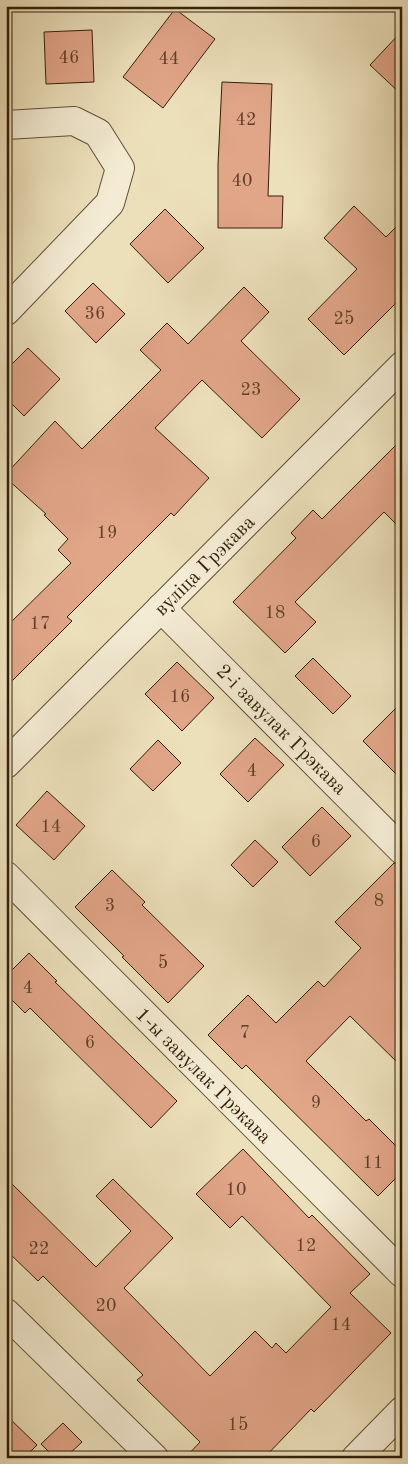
<svg xmlns="http://www.w3.org/2000/svg" width="408" height="1464" font-family="'Old Standard TT',serif">
	<rect width="100%" height="100%" fill="#ece0bb"/>
	<filter id="stains"><feTurbulence type="fractalNoise" baseFrequency=".004" numOctaves="4"/><feColorMatrix values="0 0 0 0 .2 0 0 0 0 .09 0 0 0 0 .02 0 0 0 .5 -.17"/></filter>
	<radialGradient id="worn" r=".72"><stop offset=".6" stop-color="#630" stop-opacity="0"/><stop offset="1" stop-color="#630" stop-opacity=".3"/></radialGradient>
	<g fill="#e1a588" stroke="#33200b">
		<path d="M175 9 215 39 163 108 123 77Z"/>
		<path d="M92 30 94 82 46 84 44 32Z"/>
		<path d="M402 31V95L370 65Z"/>
		<path d="M222 82 272 84 268 196H283L282 228H218V164Z"/>
		<path d="M354 206 386 237 402 221V297L344 355 308 319 357 269 324 238Z"/>
		<path d="M165 209 204 248 168 283 130 244Z"/>
		<path d="M93 283 125 314 96 343 65 311Z"/>
		<path d="M244 287 269 312 241 341 300 399 262 438 202 380 155 428 209 478 174 516 171 513 67 617 72 621 6 687V627L71 563 58 550 68 539 44 515 46 514 6 478V474L55 421 82 449 161 370 140 350 167 323 188 344Z"/>
		<path d="M28 348 60 379 24 416 6 398V370Z"/>
		<path d="M402 439V530L384 512 295 602 316 622 285 653 233 602 296 538 291 533 313 510 322 519Z"/>
		<path d="M313 658 351 696 333 714 295 676Z"/>
		<path d="M177 662 214 698 182 731 145 694Z"/>
		<path d="M402 702V780L363 741Z"/>
		<path d="M255 738 284 765 248 802 220 774Z"/>
		<path d="M158 740 181 763 153 791 130 769Z"/>
		<path d="M47 791 85 826 54 860 16 825Z"/>
		<path d="M322 807 351 836 310 876 282 847Z"/>
		<path d="M255 840 278 862 253 887 231 865Z"/>
		<path d="M394 863 402 865V1067L350 1016 306 1061 366 1121 369 1119 402 1152V1172L378 1196 246 1065 242 1069 208 1035 248 995 276 1023 318 981 324 987 361 948 335 922Z"/>
		<path d="M112 870 145 902 142 905 204 966 168 1003 122 957 124 956 75 907Z"/>
		<path d="M29 953 57 981 55 982 177 1101 151 1128 30 1008 25 1013 6 994V976Z"/>
		<path d="M243 1149 309 1218 312 1215 370 1274 350 1293 391 1333 314 1412 311 1409 264 1458H185L200 1442 137 1380 143 1375 43 1276 38 1281 6 1250V1178L96 1267 131 1231 96 1196 113 1179 173 1238 124 1288 210 1376 255 1331 272 1348 276 1343 286 1353 331 1307 242 1216 230 1228 196 1194Z"/>
		<path d="M6 1415 37 1445 24 1458H6Z"/>
		<path d="M63 1423 82 1442 65 1458H55L41 1444Z"/>
	</g>
	<g fill="none" stroke-linecap="round" stroke-linejoin="round">
		<g stroke="#615037" stroke-width="30">
			<g id="minor">
				<path d="M6 125 74 121 98 133 120 168 110 203 6 311"/>
				<path d="M161 608 402 850"/>
				<path d="M6 764 402 366"/>
				<path d="M6 876 402 1273"/>
				<path d="M6 1313 154 1458"/>
				<path d="M356 1458 402 1411"/>
			</g>
		</g>
		<use href="#minor" stroke="#f3ebd3" stroke-width="28"/>
	</g>
	<g text-anchor="middle" stroke-width="4.5" stroke-linejoin="round" paint-order="stroke">
		<g font-size="18" fill="#5e412a">
			<text x="69" y="63">46</text>
			<text x="169" y="64">44</text>
			<text x="246" y="125">42</text>
			<text x="242" y="186">40</text>
			<text x="95" y="319">36</text>
			<text x="344" y="324">25</text>
			<text x="251" y="395">23</text>
			<text x="107" y="538">19</text>
			<text x="275" y="618">18</text>
			<text x="40" y="629">17</text>
			<text x="180" y="702">16</text>
			<text x="252" y="776">4</text>
			<text x="51" y="832">14</text>
			<text x="316" y="847">6</text>
			<text x="379" y="906">8</text>
			<text x="110" y="911">3</text>
			<text x="163" y="968">5</text>
			<text x="28" y="993">4</text>
			<text x="245" y="1038">7</text>
			<text x="90" y="1048">6</text>
			<text x="316" y="1108">9</text>
			<text x="373" y="1168">11</text>
			<text x="236" y="1195">10</text>
			<text x="306" y="1251">12</text>
			<text x="39" y="1254">22</text>
			<text x="106" y="1311">20</text>
			<text x="341" y="1330">14</text>
			<text x="238" y="1430">15</text>
		</g>
		<g font-size="20" fill="#33200b" stroke="#f3ebd3">
			<text transform="translate(204 565) rotate(-45)" y="7">вуліца Грэкава</text>
			<text transform="translate(282 729) rotate(45)" y="7">2-і завулак Грэкава</text>
			<text transform="translate(204 1075) rotate(45)" y="7">1-ы завулак Грэкава</text>
		</g>
	</g>
	<rect width="408" height="1464" fill="none" stroke="#ece0bb" stroke-width="25"/>
	<rect x="8" y="8" width="393" height="1449" fill="none" stroke="#33200b" stroke-width="2.5"/>
	<rect x="12" y="12" width="383" height="1439" fill="none" stroke="#33200b"/>
	<rect width="100%" height="100%" filter="url(#stains)"/>
	<rect width="100%" height="100%" fill="url(#worn)"/>
</svg>
